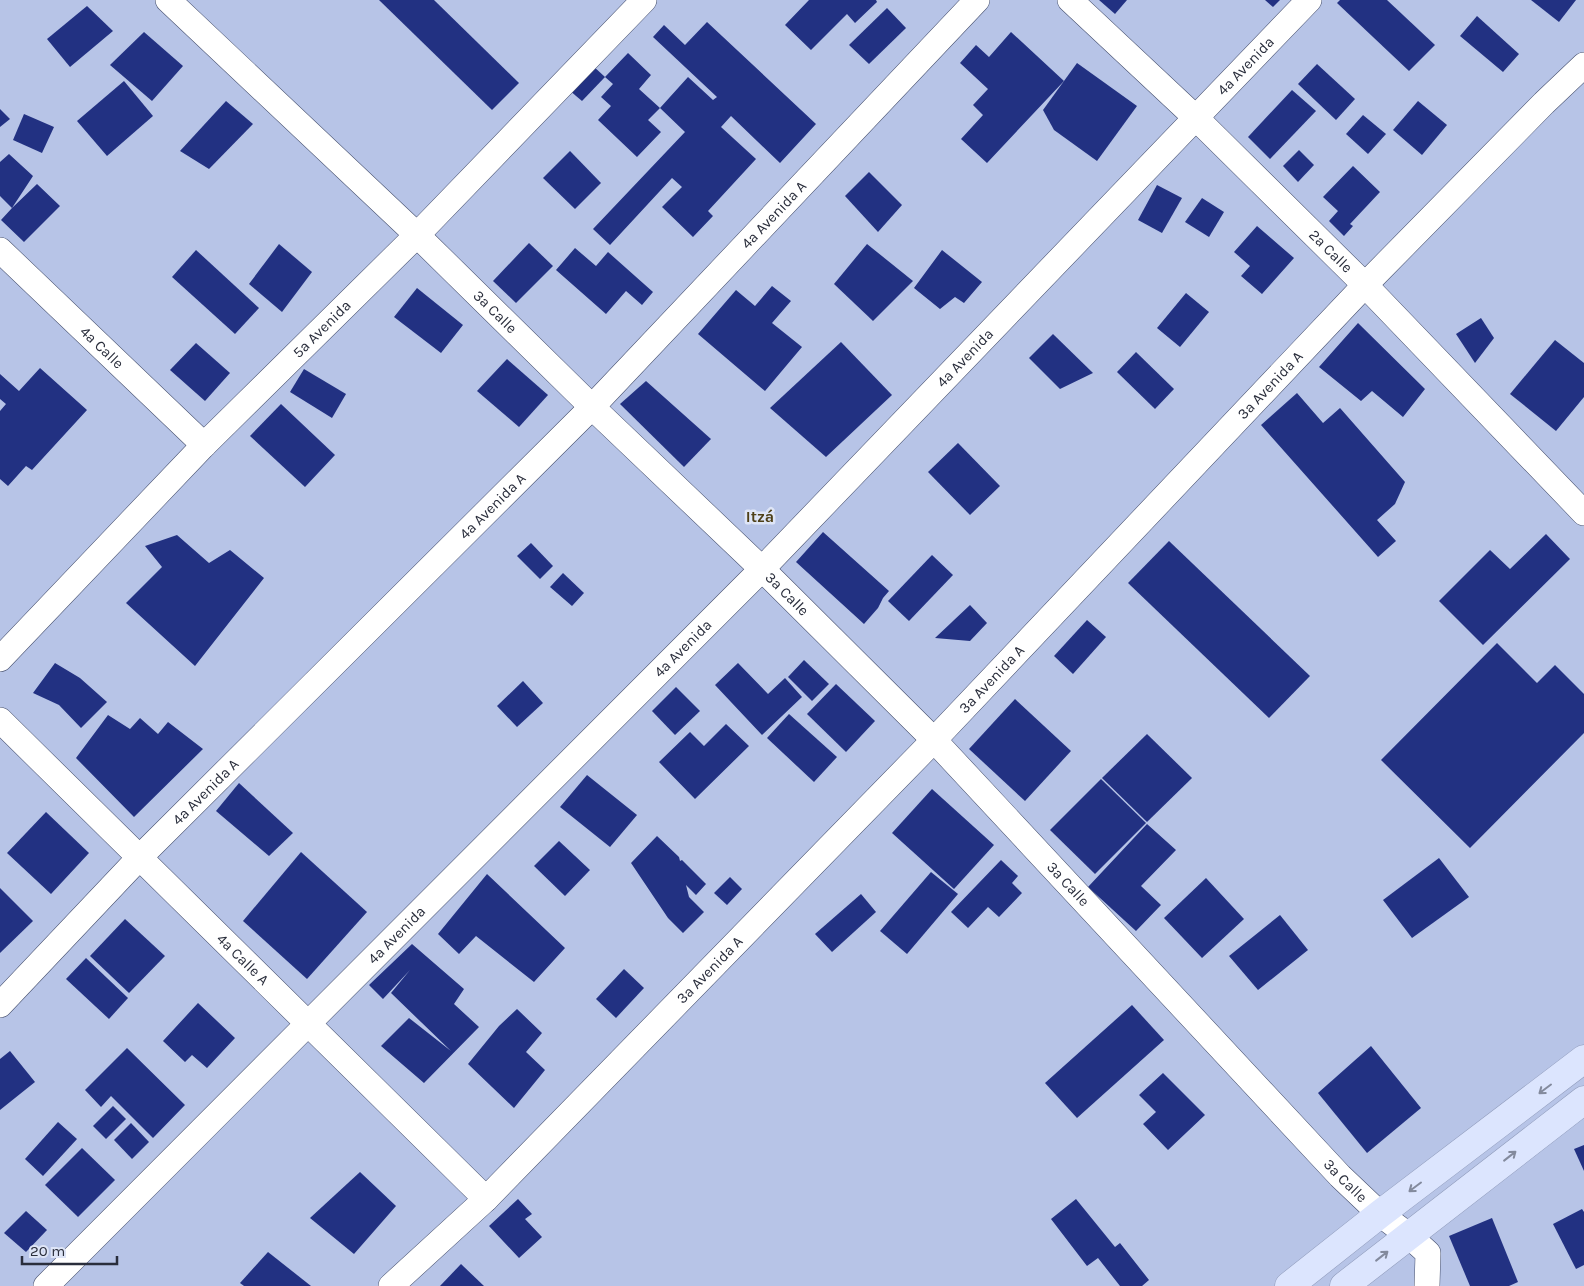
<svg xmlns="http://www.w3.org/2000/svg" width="1584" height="1286" font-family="Karla,sans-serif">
	<rect width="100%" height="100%" fill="#b7c4e7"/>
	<g fill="#223182">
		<path d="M379 0H434L519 83 492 110Z"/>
		<path d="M809 0H876L877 2 855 23 847 14 811 50 785 25Z"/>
		<path d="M1099 0H1127L1115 14Z"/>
		<path d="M1265 0H1280L1273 7Z"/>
		<path d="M1340 0H1387L1435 45 1409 71 1337 3Z"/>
		<path d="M1531 0H1576L1559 22Z"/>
		<path d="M87 6 113 31 70 67 47 39Z"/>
		<path d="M887 8 906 28 869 64 849 45Z"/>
		<path d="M1477 16 1519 54 1503 72 1460 36Z"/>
		<path d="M707 22 816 124 780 163 731 116 721 127 756 159 708 211 713 216 693 237 662 207 682 187 672 178 610 245 593 229 685 132 660 108 688 77 713 100 717 97 653 37 664 25 685 45Z"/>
		<path d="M144 32 183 66 152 101 110 65Z"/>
		<path d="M1011 32 1064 81 987 163 961 139 983 115 973 105 988 89 960 63 976 45 989 57Z"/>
		<path d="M628 53 651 75 639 89 660 108 648 120 661 132 637 157 598 120 611 106 601 97 613 84 605 77Z"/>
		<path d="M1077 63 1137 106 1097 161 1054 130 1043 110Z"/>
		<path d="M1317 64 1355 99 1336 120 1298 84Z"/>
		<path d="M592 65 605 77 582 101 569 90Z"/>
		<path d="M124 81 153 116 107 156 77 121Z"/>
		<path d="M1292 90 1316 111 1270 159 1248 137Z"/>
		<path d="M226 101 253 124 209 169 180 151Z"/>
		<path d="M1418 101 1447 125 1422 155 1393 130Z"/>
		<path d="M0 109 10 119 0 127Z"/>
		<path d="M24 114 54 127 42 153 13 140Z"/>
		<path d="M1363 115 1386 134 1368 154 1346 134Z"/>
		<path d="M1299 150 1314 165 1298 182 1283 166Z"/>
		<path d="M570 151 601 183 575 209 543 178Z"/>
		<path d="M9 154 33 176 12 208 37 184 60 206 24 242 1 220 12 208 0 196V162Z"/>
		<path d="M1353 166 1380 192 1350 224 1353 226 1344 236 1329 221 1338 211 1323 197Z"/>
		<path d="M869 172 902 205 878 232 845 196Z"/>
		<path d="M1157 185 1182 198 1162 233 1138 220Z"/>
		<path d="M1202 198 1224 212 1209 237 1185 222Z"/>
		<path d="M1257 226 1294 258 1262 294 1241 276 1250 266 1234 252Z"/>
		<path d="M529 243 553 266 516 303 493 281Z"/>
		<path d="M279 244 312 272 282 312 249 284Z"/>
		<path d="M867 244 913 281 873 321 834 284Z"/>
		<path d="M575 248 596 266 608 252 653 292 642 305 626 291 606 314 556 270Z"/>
		<path d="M196 250 259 308 235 334 172 277Z"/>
		<path d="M942 250 982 282 964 303 955 297 940 309 914 288Z"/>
		<path d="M772 286 791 301 772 323 802 347 765 391 698 334 736 290 755 306Z"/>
		<path d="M417 288 463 325 441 353 394 317Z"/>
		<path d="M1186 293 1209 312 1180 347 1157 328Z"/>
		<path d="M1481 318 1494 338 1475 363 1456 334Z"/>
		<path d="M1358 323 1425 389 1403 417 1372 391 1361 401 1319 367Z"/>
		<path d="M1053 334 1093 373 1060 389 1029 358Z"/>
		<path d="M1555 340 1584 363V397L1556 431 1510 394Z"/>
		<path d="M841 342 892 395 826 457 770 408Z"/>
		<path d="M196 343 230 373 205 401 170 370Z"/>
		<path d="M1136 352 1174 389 1155 409 1117 372Z"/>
		<path d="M507 359 548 395 519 427 477 391Z"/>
		<path d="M40 368 87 410 32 470 26 466 8 486 0 479V411L6 404 0 399V374L19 391Z"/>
		<path d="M304 369 346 394 332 418 290 392Z"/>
		<path d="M646 381 711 439 684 467 620 404Z"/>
		<path d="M1297 393 1323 423 1340 408 1405 482 1395 504 1377 520 1396 541 1378 557 1261 425Z"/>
		<path d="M281 404 335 455 305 487 250 436Z"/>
		<path d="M958 443 1000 486 970 515 928 472Z"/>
		<path d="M823 532 889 591 883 598 878 608 864 624 796 562Z"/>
		<path d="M1546 534 1570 559 1483 645 1439 601 1490 550 1510 569Z"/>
		<path d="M177 535 209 563 230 550 264 578 195 666 126 603 162 567 145 546Z"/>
		<path d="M1169 541 1310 676 1269 718 1128 583Z"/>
		<path d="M531 543 553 566 540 579 517 556Z"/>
		<path d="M932 555 953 575 909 621 888 601Z"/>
		<path d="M563 573 584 593 572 606 550 587Z"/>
		<path d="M970 605 987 623 970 641 935 638Z"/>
		<path d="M1087 620 1106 637 1073 674 1054 656Z"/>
		<path d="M1497 643 1537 683 1555 665 1584 694V733L1470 848 1381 760Z"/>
		<path d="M804 660 829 684 812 701 788 677Z"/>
		<path d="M55 663 80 678 107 702 81 728 59 705 33 693Z"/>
		<path d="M738 663 768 694 785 678 802 697 762 735 715 685Z"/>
		<path d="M523 681 543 703 517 727 497 706Z"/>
		<path d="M836 684 875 721 846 752 807 714Z"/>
		<path d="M676 687 700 711 675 735 652 711Z"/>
		<path d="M1015 699 1071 751 1025 801 969 749Z"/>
		<path d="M789 714 837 757 814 782 767 738Z"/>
		<path d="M108 715 130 729 140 718 158 734 168 722 203 749 134 817 76 758Z"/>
		<path d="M726 724 749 746 695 799 659 762 690 732 704 746Z"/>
		<path d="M1147 734 1192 778 1147 822 1102 778Z"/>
		<path d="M587 775 637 815 610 847 560 807Z"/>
		<path d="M1101 779 1146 823 1095 874 1050 830Z"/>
		<path d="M239 783 293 833 269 856 216 811Z"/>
		<path d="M932 789 994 845 954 889 892 833Z"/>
		<path d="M46 812 89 853 51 894 7 853Z"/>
		<path d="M1147 824 1176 850 1141 886 1161 905 1136 931 1088 887Z"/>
		<path d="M657 836 679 857 680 861 682 860 706 884 696 895 686 885 689 897 704 912 683 933 668 918 631 863Z"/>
		<path d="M559 841 590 870 565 896 534 866Z"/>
		<path d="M301 852 367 912 307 979 243 921Z"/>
		<path d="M1439 858 1469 897 1412 938 1383 900Z"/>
		<path d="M1001 860 1018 876 1012 883 1022 893 999 917 988 907 968 928 951 912Z"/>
		<path d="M931 872 958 894 907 954 880 931Z"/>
		<path d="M487 874 565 948 534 982 476 936 459 954 438 934Z"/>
		<path d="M730 877 742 889 727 905 714 893Z"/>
		<path d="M1206 878 1244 919 1202 958 1164 918Z"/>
		<path d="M0 888 33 921 0 953Z"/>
		<path d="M861 894 876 912 832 952 815 934Z"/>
		<path d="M1280 915 1308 950 1258 990 1229 956Z"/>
		<path d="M125 919 165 956 129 993 90 956Z"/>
		<path d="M412 944 464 989 454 1004 479 1027 424 1083 381 1046 409 1018 451 1051 391 993 410 970 383 999 369 985Z"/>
		<path d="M86 958 128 998 109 1019 66 979Z"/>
		<path d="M624 969 644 988 616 1018 596 999Z"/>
		<path d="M198 1003 235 1038 207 1068 192 1055 185 1062 163 1041Z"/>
		<path d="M1132 1005 1164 1040 1077 1118 1045 1083Z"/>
		<path d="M517 1009 542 1033 526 1052 545 1070 514 1108 468 1064 499 1026Z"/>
		<path d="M1371 1046 1421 1108 1367 1153 1318 1093Z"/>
		<path d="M127 1048 185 1105 153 1138 111 1096 101 1107 85 1090Z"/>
		<path d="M10 1051 35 1082 0 1110V1059Z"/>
		<path d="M1163 1073 1205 1115 1168 1150 1143 1124 1156 1112 1139 1095Z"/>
		<path d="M113 1106 126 1119 106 1139 93 1126Z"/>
		<path d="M58 1122 77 1139 43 1176 25 1159Z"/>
		<path d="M131 1123 149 1142 132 1159 114 1140Z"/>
		<path d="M1584 1145V1171L1574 1149Z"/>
		<path d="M82 1148 115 1180 78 1217 45 1185Z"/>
		<path d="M360 1172 396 1206 354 1254 310 1218Z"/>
		<path d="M518 1199 532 1214 525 1219 542 1237 519 1258 489 1226Z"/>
		<path d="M1076 1199 1115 1247 1120 1243 1149 1280 1142 1286H1120L1098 1258 1087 1266 1051 1219Z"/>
		<path d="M1582 1209 1584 1212V1265L1576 1269 1553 1224Z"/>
		<path d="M26 1211 47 1230 26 1252 4 1233Z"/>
		<path d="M1492 1218 1518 1282 1509 1286H1470L1449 1236Z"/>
		<path d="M268 1252 311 1286H244L240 1283Z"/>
		<path d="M461 1264 484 1286H440Z"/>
	</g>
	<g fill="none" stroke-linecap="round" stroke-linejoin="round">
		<g stroke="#46506e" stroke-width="26">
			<g id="minor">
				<path id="s1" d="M168 0 417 235 592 407 762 569 934 740 1340 1176 1380 1214 1408 1235 1428 1253 1427 1286"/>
				<path id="s2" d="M1070 0 1196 118 1365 285 1584 513"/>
				<path id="s3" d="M0 250 204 445"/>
				<path id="s4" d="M0 659 204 445 417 235 644 0"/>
				<path id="s5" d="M0 720 486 1199"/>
				<path id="s6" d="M0 1005 139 858 592 407 977 0"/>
				<path id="s7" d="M46 1286 762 569 1309 0"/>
				<path id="s8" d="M391 1286 486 1199 934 740 1365 285 1544 103 1584 65"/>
			</g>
		</g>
		<g stroke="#8f9aba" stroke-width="29">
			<g id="primary">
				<path d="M1289 1286 1380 1214 1584 1059"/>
				<path d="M1344 1286 1584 1100"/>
			</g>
		</g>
		<use href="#minor" stroke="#fff" stroke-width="25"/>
		<use href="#primary" stroke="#dce5fe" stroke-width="28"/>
	</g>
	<defs><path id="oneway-shaft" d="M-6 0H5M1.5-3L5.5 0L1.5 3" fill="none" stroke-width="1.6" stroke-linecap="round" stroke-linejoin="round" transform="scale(1.25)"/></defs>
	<g stroke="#838a9d">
		<use href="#oneway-shaft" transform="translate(1545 1089) rotate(143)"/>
		<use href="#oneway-shaft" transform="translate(1510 1156) rotate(-38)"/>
		<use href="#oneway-shaft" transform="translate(1415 1187) rotate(143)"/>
		<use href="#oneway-shaft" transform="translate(1382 1256) rotate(-38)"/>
	</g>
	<g text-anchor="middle" stroke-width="5" stroke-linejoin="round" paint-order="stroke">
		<g font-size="15" fill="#2a2e3c" stroke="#dee5f7">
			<text dy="5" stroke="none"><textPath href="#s7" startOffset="1711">4a Avenida</textPath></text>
			<text dy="5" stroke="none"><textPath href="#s6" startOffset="1106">4a Avenida A</textPath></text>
			<text dy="5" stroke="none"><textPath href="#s2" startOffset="362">2a Calle</textPath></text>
			<text dy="5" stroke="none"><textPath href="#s1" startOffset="452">3a Calle</textPath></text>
			<text dy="5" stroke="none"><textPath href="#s4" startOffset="461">5a Avenida</textPath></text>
			<text dy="5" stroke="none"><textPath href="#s3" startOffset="141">4a Calle</textPath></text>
			<text dy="5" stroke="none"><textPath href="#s7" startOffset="1306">4a Avenida</textPath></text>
			<text dy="5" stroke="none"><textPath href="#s8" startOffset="1259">3a Avenida A</textPath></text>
			<text dy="5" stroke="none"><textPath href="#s6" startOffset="701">4a Avenida A</textPath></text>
			<text dy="5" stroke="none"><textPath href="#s1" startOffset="858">3a Calle</textPath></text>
			<text dy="5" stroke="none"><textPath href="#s7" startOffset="901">4a Avenida</textPath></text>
			<text dy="5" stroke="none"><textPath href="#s8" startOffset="854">3a Avenida A</textPath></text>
			<text dy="5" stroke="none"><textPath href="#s6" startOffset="296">4a Avenida A</textPath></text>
			<text dy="5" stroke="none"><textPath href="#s1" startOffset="1262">3a Calle</textPath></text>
			<text dy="5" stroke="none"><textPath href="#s7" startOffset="496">4a Avenida</textPath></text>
			<text dy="5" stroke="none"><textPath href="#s5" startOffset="341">4a Calle A</textPath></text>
			<text dy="5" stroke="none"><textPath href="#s8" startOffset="449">3a Avenida A</textPath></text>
			<text dy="5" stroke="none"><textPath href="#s1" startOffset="1668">3a Calle</textPath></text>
		</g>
		<g font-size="16" font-weight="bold" fill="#4e4018" stroke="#dee5f7">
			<text x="760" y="522">Itzá</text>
		</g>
	</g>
	<path d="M22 1256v8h95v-8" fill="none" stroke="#2a2e3c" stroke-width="2.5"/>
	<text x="30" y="1256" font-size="15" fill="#2a2e3c" stroke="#dee5f7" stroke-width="4" paint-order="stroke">20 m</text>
</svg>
